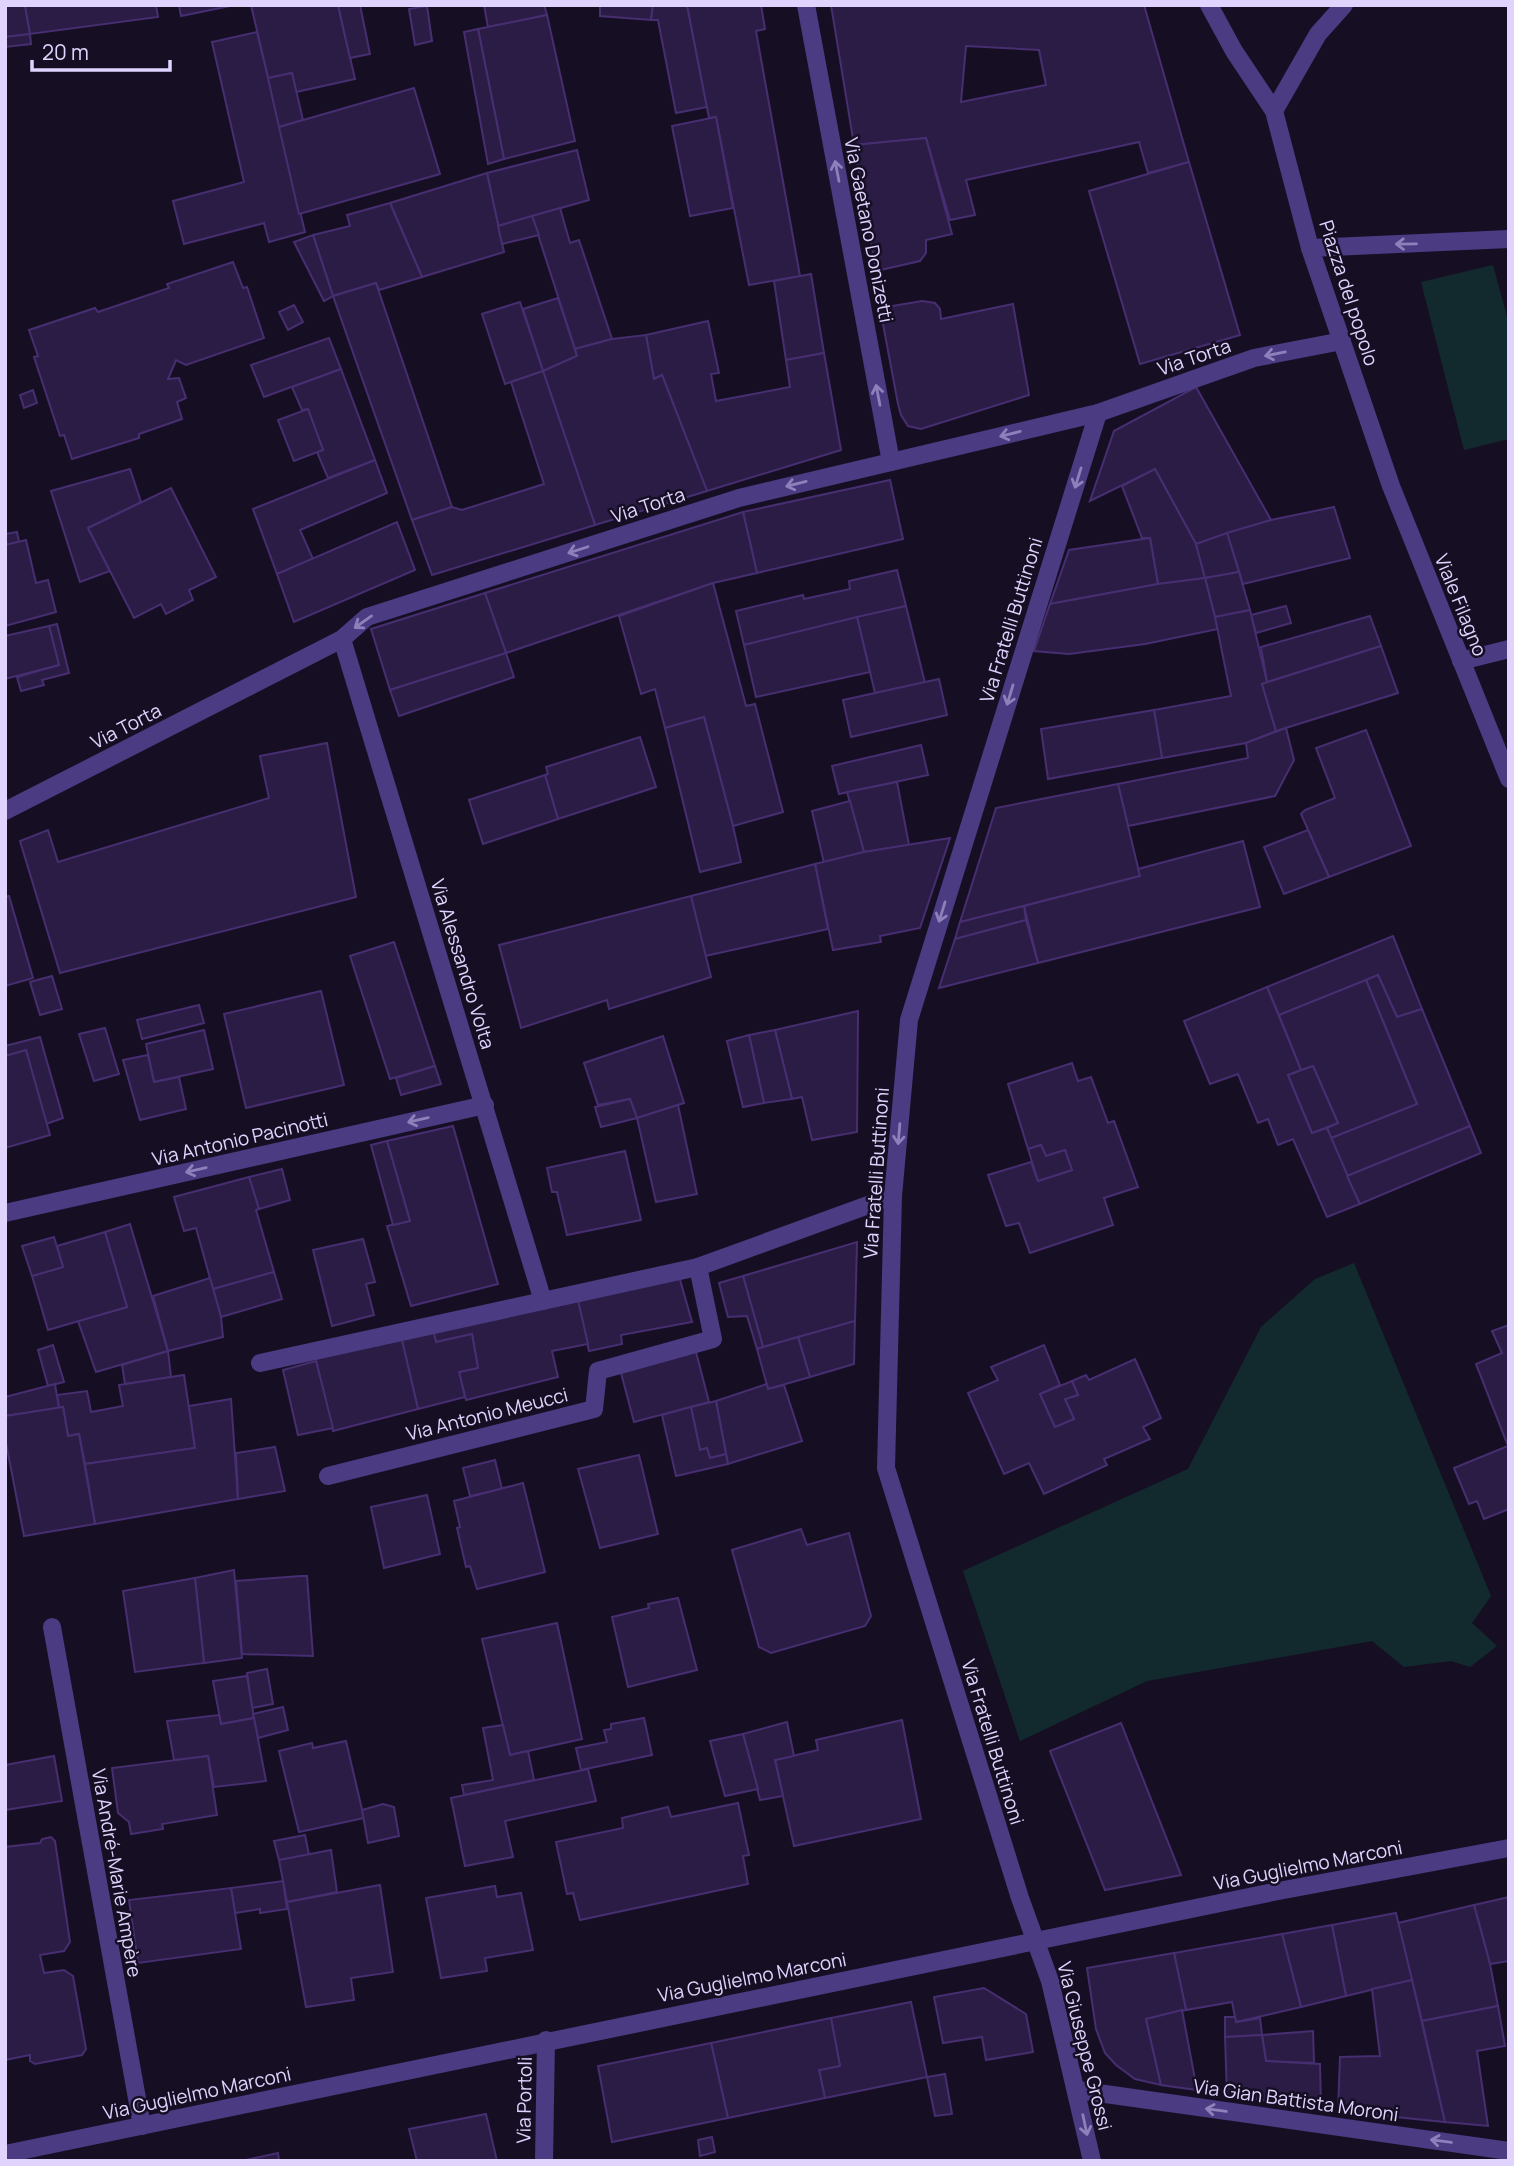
<svg xmlns="http://www.w3.org/2000/svg" width="1514" height="2166" font-family="Manrope,sans-serif">
	<rect width="100%" height="100%" fill="#160f24"/>
	<g fill="#122a2e">
		<path d="M1493 265 1509 324V439L1464 450 1421 282Z"/>
		<path d="M1354 1263 1491 1596 1472 1623 1497 1646 1470 1667 1451 1661 1404 1667 1372 1641 1147 1681 1020 1741 963 1571 1188 1469 1261 1327 1315 1279Z"/>
	</g>
	<g fill="#2b1c45" stroke="#472e70" stroke-width="2" fill-rule="evenodd">
		<path d="M5 5H25L30 34 5 37Z"/>
		<path d="M25 5H156L158 17 30 34Z"/>
		<path d="M179 5H235L181 16Z"/>
		<path d="M251 5H338L355 79 296 92 292 73 268 78Z"/>
		<path d="M338 5H360L370 54 350 58Z"/>
		<path d="M484 5H544L547 15 488 27Z"/>
		<path d="M600 5H653L651 20 600 16Z"/>
		<path d="M653 5H687L707 107 676 113 658 20H651Z"/>
		<path d="M687 5H761L765 29 756 31 800 276 749 285 716 117 709 118Z"/>
		<path d="M831 5H1144L1189 162 1148 173 1139 142 966 180 975 215 950 220 926 138 854 145ZM966 46 1039 50 1046 85 961 102Z"/>
		<path d="M427 6 432 41 415 45 409 9Z"/>
		<path d="M547 15 575 141 504 159 478 29Z"/>
		<path d="M478 29 504 159 488 164 464 32Z"/>
		<path d="M257 32 305 232 269 242 264 223 184 244 173 201 244 182 212 42Z"/>
		<path d="M30 34 31 44 5 47V37Z"/>
		<path d="M292 73 303 120 279 127 268 78Z"/>
		<path d="M414 88 440 174 299 214 279 127Z"/>
		<path d="M716 117 733 208 690 216 672 126Z"/>
		<path d="M926 138 952 234 926 240V253L920 261 876 271 854 145Z"/>
		<path d="M577 150 589 200 498 226 487 173Z"/>
		<path d="M1189 162 1240 335 1140 364 1089 191Z"/>
		<path d="M487 173 504 252 422 277 390 203Z"/>
		<path d="M390 203 422 277 379 290 376 283 333 296 313 235 350 226 347 215Z"/>
		<path d="M560 208 570 243 579 240 612 339 575 349 532 216Z"/>
		<path d="M532 216 539 235 502 244 498 226Z"/>
		<path d="M313 235 333 296 324 301 294 242Z"/>
		<path d="M233 262 243 288 247 287 264 338 186 365 176 360 168 379 179 378 186 398 177 402 182 419 139 434V438L72 459 64 435 60 436 34 357 38 356 29 330 95 308 98 312 169 288 167 284Z"/>
		<path d="M811 274 824 353 786 360 774 281Z"/>
		<path d="M376 283 452 507 412 520 333 296Z"/>
		<path d="M558 298 577 356 543 371 523 309Z"/>
		<path d="M922 301 935 303 940 309 941 319 1013 304 1029 395 921 429 908 426 901 415 898 404 880 308Z"/>
		<path d="M520 302 543 371 505 384 482 314Z"/>
		<path d="M294 305 303 322 288 330 279 312Z"/>
		<path d="M708 321 719 373 711 374 716 401 790 387 786 360 824 353 841 450 707 491 662 375 654 379 646 335Z"/>
		<path d="M646 335 654 379 662 375 707 491 595 525 543 371 577 356 575 349 612 339Z"/>
		<path d="M329 338 341 369 264 397 251 365Z"/>
		<path d="M341 369 375 460 328 478 317 452 323 450 308 409 302 410 292 387Z"/>
		<path d="M543 371 595 525 432 575 412 520 452 507 462 510 544 484 511 382Z"/>
		<path d="M1196 387 1271 520 1196 544 1155 469 1090 501 1114 431Z"/>
		<path d="M33 390 37 403 24 408 20 395Z"/>
		<path d="M308 409 323 450 294 461 278 420Z"/>
		<path d="M375 460 387 493 300 530 313 559 277 574 253 509Z"/>
		<path d="M130 469 141 502 88 528 110 571 80 582 51 491Z"/>
		<path d="M1155 469 1196 544 1205 578 1158 584 1150 538H1142L1122 486Z"/>
		<path d="M890 480 903 539 757 573 743 512Z"/>
		<path d="M171 488 216 577 189 590 193 600 166 614 161 604 134 618 88 528Z"/>
		<path d="M1334 507 1350 558 1243 584 1227 533 1271 520Z"/>
		<path d="M743 512 757 573 713 583 506 653 485 593Z"/>
		<path d="M397 522 415 570 294 622 277 574Z"/>
		<path d="M17 532 19 542 5 545V534Z"/>
		<path d="M1227 533 1239 572 1205 578 1196 544Z"/>
		<path d="M1150 538 1158 584 1050 604 1069 550Z"/>
		<path d="M26 540 36 583 48 580 56 612 5 626V545Z"/>
		<path d="M897 570 906 606 744 645 736 611 803 595 804 599 850 589 849 581Z"/>
		<path d="M1239 572 1250 610 1215 617 1205 578Z"/>
		<path d="M1205 578 1218 629 1145 644 1069 654 1034 651 1050 604 1158 584Z"/>
		<path d="M713 583 746 706 755 704 783 812 733 826 704 717 665 728 655 689 641 694 619 616Z"/>
		<path d="M485 593 506 653 390 690 371 629Z"/>
		<path d="M906 606 925 683 875 693 857 617Z"/>
		<path d="M1286 606 1291 623 1256 633 1251 615Z"/>
		<path d="M1250 610 1267 682 1262 684 1276 731 1246 743 1162 758 1154 710 1231 696 1215 617Z"/>
		<path d="M1370 616 1381 646 1267 682 1261 647Z"/>
		<path d="M857 617 870 672 756 697 744 645Z"/>
		<path d="M57 624 69 673 42 680 44 685 21 691 17 677 59 665 49 626Z"/>
		<path d="M49 626 59 665 5 679V636Z"/>
		<path d="M1381 646 1398 693 1276 731 1262 684Z"/>
		<path d="M506 653 514 677 399 716 390 690Z"/>
		<path d="M939 679 947 715 851 737 843 700Z"/>
		<path d="M1154 710 1162 758 1048 779 1041 729Z"/>
		<path d="M704 717 733 826 741 862 700 872 665 728Z"/>
		<path d="M1286 728 1294 760 1275 796 1128 826 1118 784 1248 758 1246 743Z"/>
		<path d="M1366 730 1411 846 1329 877 1301 814 1305 810 1335 798 1316 748Z"/>
		<path d="M640 737 656 787 558 819 545 775 548 774 546 767Z"/>
		<path d="M327 743 356 897 60 973 20 841 48 830 58 862 269 798 260 756Z"/>
		<path d="M921 745 928 775 839 794 832 766Z"/>
		<path d="M545 775 558 819 483 844 469 800Z"/>
		<path d="M897 782 909 845 864 852 847 792Z"/>
		<path d="M1118 784 1140 876 960 922 996 808Z"/>
		<path d="M850 801 864 852 824 863 812 811Z"/>
		<path d="M1308 830 1329 877 1284 894 1264 847Z"/>
		<path d="M950 838 920 928 880 936 881 942 833 950 815 864 864 852Z"/>
		<path d="M1243 841 1260 907 1038 963 1024 906 1140 876 1138 869Z"/>
		<path d="M815 864 828 929 705 956 691 896Z"/>
		<path d="M9 896 33 978 5 986V897Z"/>
		<path d="M691 896 711 977 609 1009 607 1000 521 1028 499 945Z"/>
		<path d="M1024 906 1026 920 955 939 960 922Z"/>
		<path d="M1026 920 1038 963 939 988 955 939Z"/>
		<path d="M1393 936 1422 1009 1397 1017 1378 975 1279 1015 1267 987Z"/>
		<path d="M394 942 435 1066 390 1079 350 956Z"/>
		<path d="M1378 975 1397 1017 1422 1009 1470 1126 1347 1176 1331 1138 1417 1104 1366 980Z"/>
		<path d="M52 976 62 1009 40 1015 30 982Z"/>
		<path d="M1366 980 1417 1104 1331 1138 1327 1128 1338 1123 1313 1066 1301 1070 1279 1015Z"/>
		<path d="M1267 987 1301 1070 1288 1075 1312 1133 1327 1128 1360 1204 1327 1217 1293 1139 1278 1145 1268 1119 1258 1123 1238 1074 1210 1084 1184 1021Z"/>
		<path d="M321 991 344 1085 246 1108 224 1014Z"/>
		<path d="M199 1005 204 1023 142 1039 137 1020Z"/>
		<path d="M858 1011 857 1132 812 1140 802 1097 792 1099 775 1030Z"/>
		<path d="M105 1028 119 1074 94 1081 79 1034Z"/>
		<path d="M204 1030 213 1069 154 1082 146 1044Z"/>
		<path d="M775 1030 792 1099 764 1103 749 1035Z"/>
		<path d="M749 1035 764 1103 743 1107 727 1041Z"/>
		<path d="M663 1036 684 1103 637 1118 630 1099 598 1105 584 1063Z"/>
		<path d="M40 1037 63 1118 46 1124 26 1050 7 1056 5 1048V1046Z"/>
		<path d="M26 1050 50 1135 5 1148V1056Z"/>
		<path d="M148 1055 154 1082 179 1077 186 1109 140 1120 123 1060Z"/>
		<path d="M1072 1063 1078 1081 1091 1077 1108 1123 1114 1121 1138 1187 1104 1198 1113 1225 1030 1253 1019 1223 1006 1226 988 1175 1031 1162 1038 1181 1072 1170 1065 1150 1046 1156 1041 1145 1028 1149 1008 1084Z"/>
		<path d="M435 1066 441 1084 401 1095 396 1078Z"/>
		<path d="M1313 1066 1338 1123 1312 1133 1288 1075Z"/>
		<path d="M630 1099 637 1118 601 1127 595 1107Z"/>
		<path d="M678 1105 697 1194 656 1202 637 1118Z"/>
		<path d="M453 1126 498 1284 411 1306 387 1226 410 1221 387 1141Z"/>
		<path d="M1470 1126 1481 1153 1360 1204 1347 1176Z"/>
		<path d="M387 1141 410 1221 393 1225 371 1145Z"/>
		<path d="M1041 1145 1046 1156 1065 1150 1072 1170 1038 1181 1028 1149Z"/>
		<path d="M625 1151 641 1220 567 1235 557 1192H552L547 1168Z"/>
		<path d="M282 1169 290 1200 259 1209 249 1177Z"/>
		<path d="M249 1177 259 1209 256 1210 274 1272 213 1289 196 1228 184 1231 174 1197Z"/>
		<path d="M130 1224 168 1351 96 1372 78 1321 127 1307 105 1232Z"/>
		<path d="M105 1232 127 1307 48 1330 32 1276 63 1267 57 1246Z"/>
		<path d="M54 1237 63 1267 32 1276 22 1246Z"/>
		<path d="M363 1239 375 1282 366 1284 374 1315 332 1326 313 1250Z"/>
		<path d="M857 1242 855 1321 763 1347 743 1276Z"/>
		<path d="M274 1272 282 1299 221 1317 213 1289Z"/>
		<path d="M679 1276 692 1322 621 1335 622 1344 589 1351 577 1296Z"/>
		<path d="M743 1276 763 1347 757 1349 747 1316 728 1317 719 1283Z"/>
		<path d="M210 1278 221 1317 223 1337 168 1351 153 1296Z"/>
		<path d="M577 1296 588 1344 552 1351 558 1377 466 1400 459 1372 478 1368 472 1334 436 1342 433 1329Z"/>
		<path d="M855 1321 854 1364 810 1377 798 1337Z"/>
		<path d="M1509 1325V1509L1484 1519 1477 1501 1469 1504 1454 1468 1508 1446 1476 1364 1502 1353 1492 1331Z"/>
		<path d="M433 1329 436 1342 472 1334 478 1368 459 1372 465 1397 418 1409 401 1336Z"/>
		<path d="M401 1336 418 1409 333 1431 315 1356Z"/>
		<path d="M798 1337 810 1377 768 1389 757 1349Z"/>
		<path d="M53 1345 64 1382 48 1386 38 1350Z"/>
		<path d="M1044 1345 1060 1385 1040 1394 1055 1427 1074 1419 1065 1399 1078 1395 1072 1381 1086 1375 1089 1380 1135 1359 1161 1418 1143 1427 1150 1439 1104 1459 1107 1465 1044 1494 1029 1463 1004 1474 968 1393 998 1380 991 1367Z"/>
		<path d="M168 1351 171 1377 125 1384 122 1365Z"/>
		<path d="M696 1352 709 1402 634 1422 621 1373Z"/>
		<path d="M316 1361 333 1428 298 1435 283 1370Z"/>
		<path d="M184 1375 195 1448 85 1464 79 1434 68 1436 63 1407 59 1408 57 1395 87 1391 91 1412 123 1406 119 1385Z"/>
		<path d="M1072 1381 1078 1395 1065 1399 1074 1419 1055 1427 1040 1394Z"/>
		<path d="M55 1384 59 1408 5 1416V1397Z"/>
		<path d="M767 1384 768 1389 784 1385 802 1441 728 1464 716 1401Z"/>
		<path d="M231 1399 238 1499 95 1524 85 1464 195 1448 189 1406Z"/>
		<path d="M716 1401 726 1454 710 1458 707 1448 700 1450 691 1407Z"/>
		<path d="M63 1407 68 1436 79 1434 95 1524 24 1536 5 1438V1416Z"/>
		<path d="M691 1407 700 1450 707 1448 710 1458 726 1454 728 1464 676 1476 662 1415Z"/>
		<path d="M275 1447 285 1491 238 1499 236 1453Z"/>
		<path d="M639 1455 658 1534 600 1548 578 1469Z"/>
		<path d="M495 1460 502 1489 470 1496 463 1468Z"/>
		<path d="M523 1483 545 1572 477 1589 470 1566 466 1567 457 1528 460 1527 454 1501Z"/>
		<path d="M427 1495 440 1554 384 1568 371 1507Z"/>
		<path d="M801 1529 807 1545 849 1533 871 1616 865 1626 771 1653 759 1647 732 1550Z"/>
		<path d="M234 1570 242 1658 204 1663 195 1578Z"/>
		<path d="M301 1576H307L313 1656 242 1654 236 1581Z"/>
		<path d="M195 1578 204 1663 135 1672 123 1591Z"/>
		<path d="M678 1598 697 1670 628 1687 612 1617 649 1608 648 1604Z"/>
		<path d="M557 1623 582 1739 510 1755 482 1639Z"/>
		<path d="M267 1669 273 1704 252 1708 247 1673Z"/>
		<path d="M247 1676 254 1718 221 1724 213 1681Z"/>
		<path d="M283 1707 288 1730 258 1738 253 1714Z"/>
		<path d="M219 1715 221 1724 254 1718 266 1781 214 1787 208 1756 174 1760 167 1721Z"/>
		<path d="M644 1718 652 1755 581 1770 576 1748 607 1742 604 1730 611 1729V1724Z"/>
		<path d="M902 1720 921 1819 794 1846 775 1760 818 1750 816 1740Z"/>
		<path d="M787 1722 794 1756 775 1760 783 1796 760 1800 743 1734Z"/>
		<path d="M1121 1723 1181 1875 1105 1890 1050 1751Z"/>
		<path d="M503 1725 510 1755 528 1751 534 1780 464 1795 462 1785 493 1780 483 1728Z"/>
		<path d="M743 1734 758 1789 725 1796 710 1741Z"/>
		<path d="M346 1741 364 1818 299 1832 279 1751 312 1743 313 1748Z"/>
		<path d="M54 1756 62 1801 5 1810V1765Z"/>
		<path d="M208 1756 217 1815 162 1824 163 1829 131 1834 129 1822 118 1813 112 1768Z"/>
		<path d="M588 1769 596 1801 505 1821 513 1857 465 1866 451 1798Z"/>
		<path d="M738 1803 749 1855 743 1856 748 1884 580 1920 573 1893 567 1894 556 1842 623 1828 622 1818 668 1807 671 1817Z"/>
		<path d="M383 1804 394 1807 399 1836 368 1843 362 1810Z"/>
		<path d="M305 1835 309 1855 279 1860 274 1841Z"/>
		<path d="M51 1837 55 1841 70 1942 64 1951 40 1955 44 1973 64 1970 73 1976 86 2049 82 2055 35 2064 30 2061V2055L5 2060V1847L40 1843 42 1839Z"/>
		<path d="M331 1850 337 1892 287 1902 279 1860Z"/>
		<path d="M283 1881 287 1909 260 1913V1909L235 1913 231 1888Z"/>
		<path d="M380 1885 393 1972 351 1978 354 2000 306 2007 287 1902Z"/>
		<path d="M495 1886 497 1897 521 1893 533 1950 485 1958 487 1971 441 1978 426 1898Z"/>
		<path d="M231 1888 241 1949 138 1963 129 1900Z"/>
		<path d="M1509 1897V1961L1490 1964 1474 1905Z"/>
		<path d="M1474 1905 1490 1964 1498 2006 1422 2021 1398 1923Z"/>
		<path d="M1396 1913 1412 1980 1346 1996 1332 1925Z"/>
		<path d="M1332 1925 1346 1996 1301 2007 1282 1934Z"/>
		<path d="M1282 1934 1301 2007 1236 2022 1232 2002 1186 2010 1174 1953Z"/>
		<path d="M1174 1953 1186 2010 1146 2019 1161 2085 1135 2079 1116 2065 1105 2053 1096 2029 1087 1968Z"/>
		<path d="M1412 1980 1445 2122 1338 2111 1340 2057 1380 2056 1372 1989Z"/>
		<path d="M984 1988 1026 2014 1033 2052 986 2060 982 2037 943 2043 934 1997Z"/>
		<path d="M911 2002 927 2077 825 2098 819 2070 840 2066 831 2018Z"/>
		<path d="M1498 2006 1505 2046 1477 2051 1488 2126 1445 2122 1422 2021Z"/>
		<path d="M1182 2010 1197 2090 1161 2085 1146 2019Z"/>
		<path d="M1225 2017H1235L1236 2022 1260 2018 1262 2035 1225 2037Z"/>
		<path d="M831 2018 840 2066 819 2070 825 2098 728 2118 711 2043Z"/>
		<path d="M1313 2031 1314 2063 1266 2061 1262 2035Z"/>
		<path d="M1262 2035 1266 2061 1320 2064 1321 2108 1227 2095 1225 2037Z"/>
		<path d="M711 2043 728 2118 612 2142 598 2066Z"/>
		<path d="M945 2074 952 2114 935 2116 927 2077Z"/>
		<path d="M486 2114 497 2161H417L409 2129Z"/>
		<path d="M712 2137 715 2152 700 2156 698 2140Z"/>
		<path d="M278 2153 279 2161H241Z"/>
	</g>
	<g fill="none" stroke-linecap="round" stroke-linejoin="round">
		<g stroke="#4a3b82" stroke-width="18">
			<path d="M806 5 891 462"/>
			<path d="M1209 5 1234 51 1274 111 1310 248 1391 486 1509 779"/>
			<path d="M1274 111 1318 34 1344 5"/>
			<path d="M1310 248 1509 239"/>
			<path d="M342 639 543 1301"/>
			<path d="M1461 661 1509 649"/>
			<path d="M5 811 342 639 367 617 739 498 1098 413 1254 358 1342 341"/>
			<path d="M5 1213 485 1105"/>
			<path d="M260 1363 698 1267 893 1196"/>
			<path d="M328 1476 594 1409 598 1371 713 1339 698 1267"/>
			<path d="M52 1627 142 2126"/>
			<path d="M1077 2090 1509 2151"/>
			<path d="M5 2154 1273 1892 1509 1848"/>
			<path d="M544 2161 546 2040"/>
			<path d="M1092 2161 1050 1981 1020 1898 886 1468 893 1196 909 1020 1098 413"/>
		</g>
	</g>
	<defs><path id="oneway-shaft" d="M-6 0H5M1.5-3L5.5 0L1.5 3" fill="none" stroke-width="1.6" stroke-linecap="round" stroke-linejoin="round" transform="scale(1.75)"/></defs>
	<g stroke="#8e80ba">
		<use href="#oneway-shaft" transform="translate(837 171) rotate(-101)"/>
		<use href="#oneway-shaft" transform="translate(1406 244) rotate(179)"/>
		<use href="#oneway-shaft" transform="translate(1275 354) rotate(169)"/>
		<use href="#oneway-shaft" transform="translate(878 395) rotate(-101)"/>
		<use href="#oneway-shaft" transform="translate(1010 434) rotate(166)"/>
		<use href="#oneway-shaft" transform="translate(1078 478) rotate(107)"/>
		<use href="#oneway-shaft" transform="translate(796 484) rotate(166)"/>
		<use href="#oneway-shaft" transform="translate(578 550) rotate(162)"/>
		<use href="#oneway-shaft" transform="translate(363 622) rotate(145)"/>
		<use href="#oneway-shaft" transform="translate(1010 695) rotate(107)"/>
		<use href="#oneway-shaft" transform="translate(942 912) rotate(107)"/>
		<use href="#oneway-shaft" transform="translate(418 1120) rotate(167)"/>
		<use href="#oneway-shaft" transform="translate(899 1134) rotate(95)"/>
		<use href="#oneway-shaft" transform="translate(196 1170) rotate(167)"/>
		<use href="#oneway-shaft" transform="translate(1216 2110) rotate(-172)"/>
		<use href="#oneway-shaft" transform="translate(1085 2125) rotate(78)"/>
		<use href="#oneway-shaft" transform="translate(1441 2141) rotate(-172)"/>
	</g>
	<g text-anchor="middle" stroke-width="5" stroke-linejoin="round" paint-order="stroke">
		<g font-size="19" fill="#e0d4fe" stroke="#160f24">
			<text transform="translate(869 230) rotate(79)" y="7">Via Gaetano Donizetti</text>
			<text transform="translate(1349 293) rotate(72)" y="7">Piazza del popolo</text>
			<text transform="translate(1194 357) rotate(-19)" y="7">Via Torta</text>
			<text transform="translate(648 505) rotate(-18)" y="7">Via Torta</text>
			<text transform="translate(1461 605) rotate(68)" y="7">Viale Filagno</text>
			<text transform="translate(1011 620) rotate(-73)" y="7">Via Fratelli Buttinoni</text>
			<text transform="translate(126 726) rotate(-27)" y="7">Via Torta</text>
			<text transform="translate(463 964) rotate(73)" y="7">Via Alessandro Volta</text>
			<text transform="translate(240 1139) rotate(-13)" y="7">Via Antonio Pacinotti</text>
			<text transform="translate(876 1173) rotate(-86)" y="7">Via Fratelli Buttinoni</text>
			<text transform="translate(487 1414) rotate(-14)" y="7">Via Antonio Meucci</text>
			<text transform="translate(993 1742) rotate(73)" y="7">Via Fratelli Buttinoni</text>
			<text transform="translate(1308 1865) rotate(-11)" y="7">Via Guglielmo Marconi</text>
			<text transform="translate(117 1873) rotate(80)" y="7">Via André-Marie Ampère</text>
			<text transform="translate(752 1977) rotate(-11)" y="7">Via Guglielmo Marconi</text>
			<text transform="translate(1085 2046) rotate(76)" y="7">Via Giuseppe Grossi</text>
			<text transform="translate(197 2093) rotate(-12)" y="7">Via Guglielmo Marconi</text>
			<text transform="translate(524 2100) rotate(-89)" y="7">Via Portoli</text>
			<text transform="translate(1296 2100) rotate(8)" y="7">Via Gian Battista Moroni</text>
		</g>
	</g>
	<rect width="1514" height="2166" fill="none" stroke="#e0d4fe" stroke-width="14"/>
	<path d="M32 60v10h138v-10" fill="none" stroke="#e0d4fe" stroke-width="3.5"/>
	<text x="42" y="60" font-size="21" fill="#e0d4fe" stroke="#160f24" stroke-width="5" paint-order="stroke">20 m</text>
</svg>
